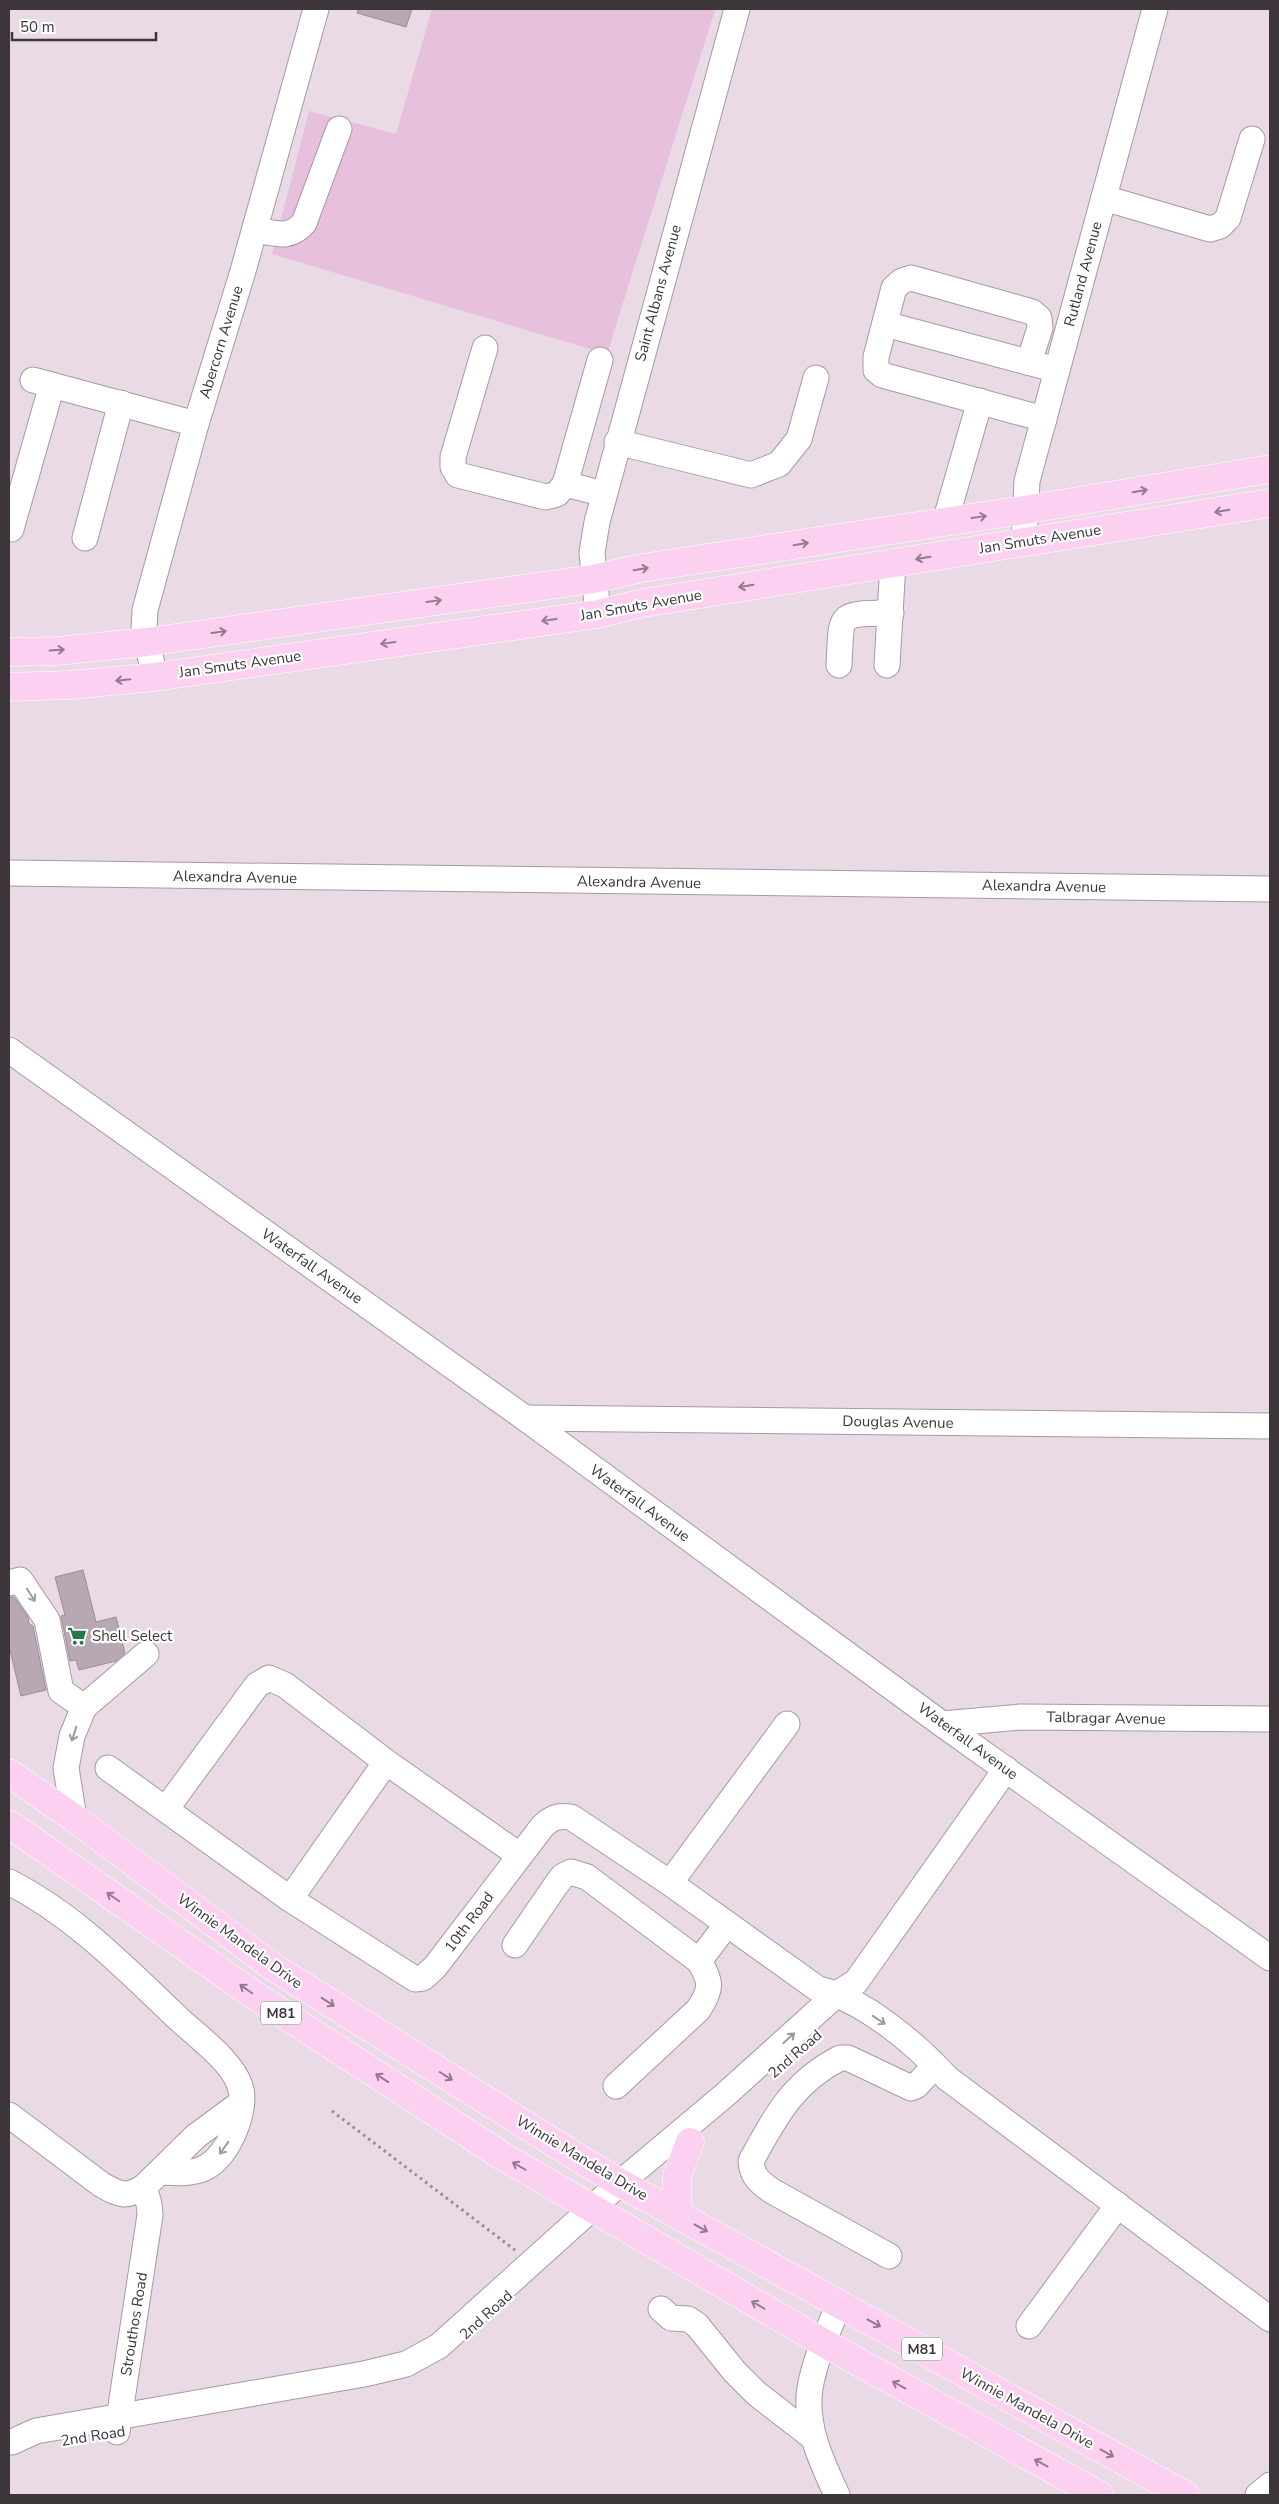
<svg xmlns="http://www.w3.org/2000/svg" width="1279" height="2504" font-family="'Nunito Sans',sans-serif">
	<rect width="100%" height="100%" fill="#e9dae5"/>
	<path fill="#e6c0dc" d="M432 9 715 10 607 354 272 254 309 111 396 134Z"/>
	<g fill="#b7a8b3" stroke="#9c8e98">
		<path d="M358 9H412L406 27 357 13Z"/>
		<path d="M83 1570 96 1622 116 1617 125 1653 116 1661 79 1670 76 1660 70 1661 61 1616 65 1615 55 1577Z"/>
		<path d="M9 1597H14L28 1617 29 1624 33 1626 46 1690 21 1696 9 1646Z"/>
	</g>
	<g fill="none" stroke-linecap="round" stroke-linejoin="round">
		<g stroke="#a799a3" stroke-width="27">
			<g id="minor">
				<path d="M1104 198 1210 229 1220 226 1228 218 1252 139"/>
				<path d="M255 230C275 233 289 240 304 223L339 129"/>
				<path d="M885 324 1046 367"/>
				<path d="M485 348 453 457V467L458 475 546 497 557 494 565 484"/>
				<path d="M600 360 565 484 604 494"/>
				<path d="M1029 362 1040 328 1039 318 1032 312 911 278 902 281 894 288 876 357V370L882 375 1044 419"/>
				<path d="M33 380 196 424"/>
				<path d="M617 442 751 475 779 464 799 439 816 378"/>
				<path d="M945 522 980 401"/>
				<path d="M11 529 52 385"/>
				<path d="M85 538 121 403"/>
				<path d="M1024 541 1027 481 1155 9"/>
				<path d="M598 614 592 553 597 522 737 9"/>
				<path d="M839 665C842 612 836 614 891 613"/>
				<path d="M887 665 893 563"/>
				<path d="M155 677 144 629 145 610 196 424 243 271 316 9"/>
				<path d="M9 873 1270 889"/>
				<path d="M9 1050 525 1418 942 1724 1270 1958"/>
				<path d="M525 1418 1270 1426"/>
				<path d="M9 1583 20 1580 47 1620 61 1691 84 1707 72 1736 66 1768 74 1818"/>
				<path d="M84 1707 146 1654"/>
				<path d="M942 1724 1020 1717 1270 1719"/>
				<path d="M108 1768 290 1899 415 1979 423 1978 435 1967 542 1827C551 1818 557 1815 571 1817L670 1883 818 1989C863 1999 916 2044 947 2078L1270 2319"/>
				<path d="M166 1809 257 1685 269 1678 285 1685 386 1762 519 1855"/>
				<path d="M9 1882C76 1916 128 1971 182 2022 200 2038 233 2063 240 2086 246 2103 237 2128 228 2144 210 2174 193 2174 161 2172"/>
				<path d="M670 1883 787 1724"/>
				<path d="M290 1899 386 1762"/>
				<path d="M515 1945 556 1885 563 1876 571 1872 587 1877 699 1961"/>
				<path d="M616 2086 698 2010C712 1989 712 1982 699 1961L727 1924"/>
				<path d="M9 2115 102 2185C121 2195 125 2198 144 2187"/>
				<path d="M889 2256 772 2191C759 2182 752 2176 751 2161 776 2116 792 2083 840 2058H848L911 2088 916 2086 931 2070"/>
				<path d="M661 2309 671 2318 688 2319 697 2325 734 2371 757 2394 814 2438"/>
				<path d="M1029 2326 1118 2205"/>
				<path d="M117 2432 150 2215 149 2204 144 2187 196 2136 241 2103"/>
				<path d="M12 2442 36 2431 364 2374 406 2364 439 2346 620 2183 726 2094 838 1993 856 1982 1006 1769"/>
				<path d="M837 2495C822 2463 804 2425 810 2388 815 2359 828 2331 839 2304"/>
				<path d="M1258 2495 1270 2485"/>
			</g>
		</g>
		<g stroke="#fff" stroke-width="29">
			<g id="major">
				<path d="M9 652 57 651 147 642 593 579 642 568 1024 510 1270 469"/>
				<path d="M9 687 70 685 155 677 598 614 643 603 1270 503"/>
				<path d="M9 1773 74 1818 273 1967 580 2159 620 2183 1185 2495"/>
				<path d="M9 1824 254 1995 504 2157 824 2343 1099 2495"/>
				<path d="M677 2214V2176L690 2142"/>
			</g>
		</g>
		<path stroke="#958b93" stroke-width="3" stroke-dasharray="2.5 4" stroke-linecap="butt" d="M332 2111 515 2250"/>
		<use href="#minor" stroke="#fff" stroke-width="25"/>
		<use href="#major" stroke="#fbd0f1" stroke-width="28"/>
	</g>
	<defs><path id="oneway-shaft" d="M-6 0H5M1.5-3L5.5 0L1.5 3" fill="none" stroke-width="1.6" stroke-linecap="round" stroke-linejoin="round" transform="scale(1.25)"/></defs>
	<g stroke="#927b8d">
		<use href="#oneway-shaft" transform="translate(1140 491) rotate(-10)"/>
		<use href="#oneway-shaft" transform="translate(1222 511) rotate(171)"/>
		<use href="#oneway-shaft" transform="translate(979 517) rotate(-8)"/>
		<use href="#oneway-shaft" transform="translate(801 544) rotate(-9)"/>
		<use href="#oneway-shaft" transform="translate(923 558) rotate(171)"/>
		<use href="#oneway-shaft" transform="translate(641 569) rotate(-10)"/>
		<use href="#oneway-shaft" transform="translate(746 586) rotate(171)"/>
		<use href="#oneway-shaft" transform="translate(434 601) rotate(-8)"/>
		<use href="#oneway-shaft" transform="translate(549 620) rotate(172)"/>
		<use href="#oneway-shaft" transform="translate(219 632) rotate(-8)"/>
		<use href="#oneway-shaft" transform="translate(388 643) rotate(172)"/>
		<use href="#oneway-shaft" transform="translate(57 650) rotate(-4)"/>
		<use href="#oneway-shaft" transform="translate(123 680) rotate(174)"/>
		<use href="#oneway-shaft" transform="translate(113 1897) rotate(-145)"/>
		<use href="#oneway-shaft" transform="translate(246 1989) rotate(-145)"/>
		<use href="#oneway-shaft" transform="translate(328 2002) rotate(33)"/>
		<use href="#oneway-shaft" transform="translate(446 2076) rotate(32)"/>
		<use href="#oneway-shaft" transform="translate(382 2078) rotate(-147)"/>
		<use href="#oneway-shaft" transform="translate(519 2166) rotate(-150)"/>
		<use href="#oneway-shaft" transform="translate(701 2228) rotate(29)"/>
		<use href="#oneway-shaft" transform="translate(758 2305) rotate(-150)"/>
		<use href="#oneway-shaft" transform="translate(874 2323) rotate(29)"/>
		<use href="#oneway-shaft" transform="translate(899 2385) rotate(-151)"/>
		<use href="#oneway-shaft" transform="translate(1107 2453) rotate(29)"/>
		<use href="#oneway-shaft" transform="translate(1041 2463) rotate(-151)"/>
	</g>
	<g stroke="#9e9a9d">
		<use href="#oneway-shaft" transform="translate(31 1595) rotate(57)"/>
		<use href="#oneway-shaft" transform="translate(74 1734) rotate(108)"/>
		<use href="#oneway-shaft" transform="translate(879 2020) rotate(34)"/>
		<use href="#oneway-shaft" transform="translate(789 2038) rotate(-42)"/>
		<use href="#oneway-shaft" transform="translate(224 2148) rotate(125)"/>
	</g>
	<defs>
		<g id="supermarket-bare" transform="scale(1.5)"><path d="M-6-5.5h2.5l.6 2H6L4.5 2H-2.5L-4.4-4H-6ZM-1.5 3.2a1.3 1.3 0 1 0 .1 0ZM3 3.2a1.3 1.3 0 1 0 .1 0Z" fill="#24784a" stroke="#fff" stroke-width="2.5" paint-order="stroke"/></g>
	</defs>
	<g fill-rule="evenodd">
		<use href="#supermarket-bare" x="77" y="1636"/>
	</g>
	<g text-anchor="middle" stroke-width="4.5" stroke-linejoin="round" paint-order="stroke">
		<g fill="#fff" stroke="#767276" stroke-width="1">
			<rect x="261" y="2001.5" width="40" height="23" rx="4"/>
			<rect x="902" y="2337.5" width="40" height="23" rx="4"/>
		</g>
		<g font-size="14" font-weight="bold" fill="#3c363b">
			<text x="281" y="2018">M81</text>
			<text x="922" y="2354">M81</text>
		</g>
		<g font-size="15" fill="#3c363b" stroke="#fff">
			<text transform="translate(1083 274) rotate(-75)" y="5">Rutland Avenue</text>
			<text transform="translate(658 293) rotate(-75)" y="5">Saint Albans Avenue</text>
			<text transform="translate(221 342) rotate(-73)" y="5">Abercorn Avenue</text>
			<text transform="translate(1040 539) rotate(-9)" y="5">Jan Smuts Avenue</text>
			<text transform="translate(641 605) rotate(-10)" y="5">Jan Smuts Avenue</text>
			<text transform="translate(240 664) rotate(-8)" y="5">Jan Smuts Avenue</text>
			<text transform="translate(235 877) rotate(1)" y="5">Alexandra Avenue</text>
			<text transform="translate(639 882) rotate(1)" y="5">Alexandra Avenue</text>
			<text transform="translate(1044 886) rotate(1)" y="5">Alexandra Avenue</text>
			<text transform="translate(312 1266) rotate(35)" y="5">Waterfall Avenue</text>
			<text transform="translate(898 1422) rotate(1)" y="5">Douglas Avenue</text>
			<text transform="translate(640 1503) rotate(36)" y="5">Waterfall Avenue</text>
			<text transform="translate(1106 1718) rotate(1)" y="5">Talbragar Avenue</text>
			<text transform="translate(968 1741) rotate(36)" y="5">Waterfall Avenue</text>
			<text transform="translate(469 1922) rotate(-53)" y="5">10th Road</text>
			<text transform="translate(240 1941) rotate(36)" y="5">Winnie Mandela Drive</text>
			<text transform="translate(795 2054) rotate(-41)" y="5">2nd Road</text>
			<text transform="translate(582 2158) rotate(31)" y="5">Winnie Mandela Drive</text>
			<text transform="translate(486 2315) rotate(-42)" y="5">2nd Road</text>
			<text transform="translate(134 2324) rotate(-81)" y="5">Strouthos Road</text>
			<text transform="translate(1027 2408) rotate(29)" y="5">Winnie Mandela Drive</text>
			<text transform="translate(93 2436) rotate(-9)" y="5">2nd Road</text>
		</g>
		<g font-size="15" fill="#3c363b" stroke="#fff" text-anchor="start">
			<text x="92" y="1641">Shell Select</text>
		</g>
	</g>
	<rect width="1279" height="2504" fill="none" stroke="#3c363b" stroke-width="20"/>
	<path d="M12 32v8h144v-8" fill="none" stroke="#3c363b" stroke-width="2.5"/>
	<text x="20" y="32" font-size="15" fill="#3c363b" stroke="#ffffff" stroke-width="4" paint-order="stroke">50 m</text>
</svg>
